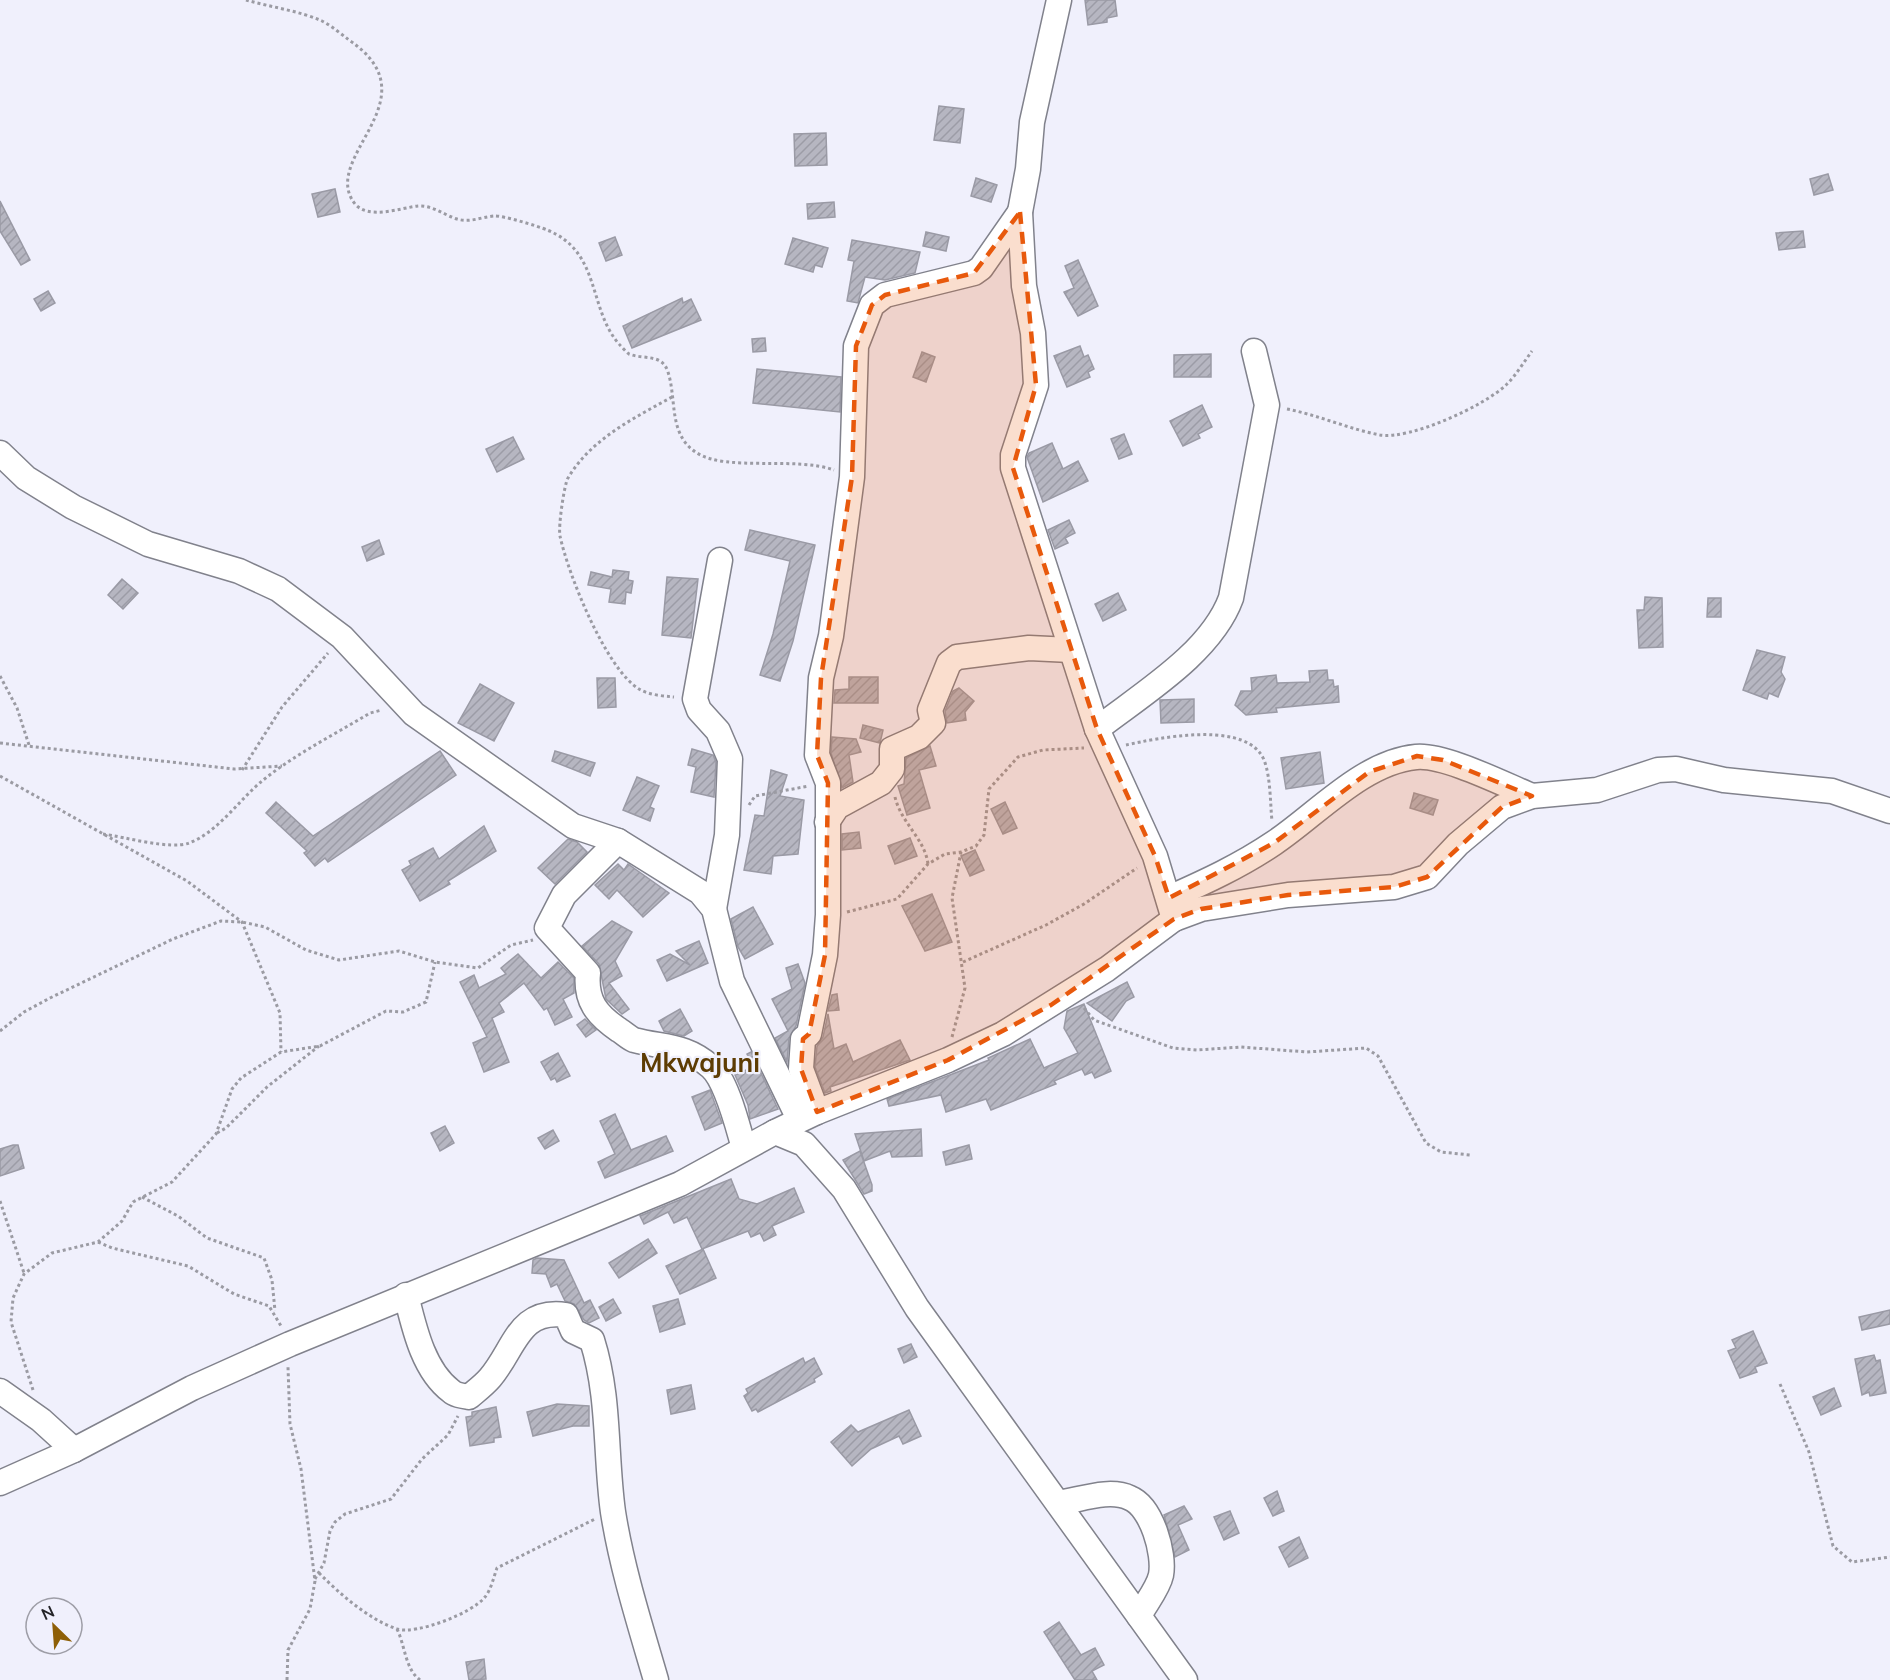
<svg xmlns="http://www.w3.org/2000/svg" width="1890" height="1680" font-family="Mulish,sans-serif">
	<defs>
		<pattern id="building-hatch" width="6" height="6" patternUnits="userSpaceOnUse" patternTransform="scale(1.5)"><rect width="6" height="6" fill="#b6b6c1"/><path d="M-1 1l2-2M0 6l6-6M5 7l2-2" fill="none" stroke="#9c9ca6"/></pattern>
	</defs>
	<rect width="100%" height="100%" fill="#f0f0fc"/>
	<g fill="url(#building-hatch)" stroke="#9a9aa5" stroke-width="1.5">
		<path d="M1085 0H1115L1117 16 1107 18V22L1088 25Z"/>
		<path d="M939 106 964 109 960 143 934 140Z"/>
		<path d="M826 133 827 165 795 166 794 134Z"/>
		<path d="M1828 174 1833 190 1814 195 1810 179Z"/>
		<path d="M976 178 997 185 991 202 971 196Z"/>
		<path d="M335 189 340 212 318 217 312 194Z"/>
		<path d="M0 201 30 260 21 265 0 231Z"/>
		<path d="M834 202 835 217 808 219 807 204Z"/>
		<path d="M1803 231 1805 247 1779 250 1776 233Z"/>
		<path d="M926 232 949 237 946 251 923 246Z"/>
		<path d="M615 237 622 255 606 261 599 243Z"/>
		<path d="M793 238 828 248 822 267 815 265 813 272 785 264Z"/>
		<path d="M852 240 920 252 915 273 885 280 865 277 858 303 847 301 854 261 848 260Z"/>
		<path d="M1078 260 1098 306 1078 316 1064 292 1074 288 1065 266Z"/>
		<path d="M48 291 55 303 41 311 34 299Z"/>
		<path d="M682 298 683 303 691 299 701 320 632 348 623 326Z"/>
		<path d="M765 338 766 351 753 352 752 339Z"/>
		<path d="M1080 346 1084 357 1088 355 1094 369 1088 372 1090 377 1067 387 1054 356Z"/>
		<path d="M922 352 935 357 926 382 913 377Z"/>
		<path d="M1211 354V377H1174V355Z"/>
		<path d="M757 369 841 377 840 412 753 403Z"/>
		<path d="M1202 405 1212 427 1198 434 1200 438 1183 446 1170 421Z"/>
		<path d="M1124 434 1132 454 1119 459 1111 439Z"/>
		<path d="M513 437 524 459 497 472 486 449Z"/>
		<path d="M1052 443 1063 469 1078 461 1088 481 1043 502 1027 457 1029 453Z"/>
		<path d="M1069 520 1075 533 1065 538 1068 543 1055 549 1048 530Z"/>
		<path d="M750 530 815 545 793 641 780 681 760 675 773 634 790 561 745 550Z"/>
		<path d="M379 540 384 554 367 561 362 547Z"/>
		<path d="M613 570 629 572 628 580 633 581 631 593 626 592 625 604 609 602 611 589 588 585 591 572 612 577Z"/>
		<path d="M667 577 698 579 691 638 662 635Z"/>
		<path d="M122 579 138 593 123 609 108 595Z"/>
		<path d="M1118 593 1126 610 1103 621 1095 604Z"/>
		<path d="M1645 597 1662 598 1663 647 1639 648 1637 610H1644Z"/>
		<path d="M1708 598H1721V617H1707Z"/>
		<path d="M1757 650 1785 657 1781 672 1785 679 1778 697 1769 693 1767 699 1743 690Z"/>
		<path d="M1327 670 1328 680H1333L1334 687 1338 686 1339 702 1276 708 1277 712 1246 715 1235 705 1241 691H1252L1251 678 1276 675 1277 683 1310 682 1309 671Z"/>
		<path d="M849 677H878V703H834L835 690 849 689Z"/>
		<path d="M597 678H615L616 707 598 708Z"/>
		<path d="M480 684 514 703 494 741 458 723Z"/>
		<path d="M959 688 974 701 965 712 966 720 947 723 945 711 953 691Z"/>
		<path d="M1194 699V722L1161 723 1160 700Z"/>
		<path d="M863 725 883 730 880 743 860 738Z"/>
		<path d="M832 737 856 739 861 752 849 755 853 782 842 788 831 753Z"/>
		<path d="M930 746 936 766 919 770 930 808 907 815 898 786 904 784 906 758Z"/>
		<path d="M692 749 713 755 716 762 714 797 691 792 696 767 688 765Z"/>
		<path d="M440 751 456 775 328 862 325 858 315 866 304 853 307 851 266 813 276 802 313 836Z"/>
		<path d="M555 751 595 763 590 776 552 761Z"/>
		<path d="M1320 752 1324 783 1286 789 1281 758Z"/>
		<path d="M771 770 787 775 780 796 804 800 798 854 773 856 771 874 744 870 755 815 764 816Z"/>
		<path d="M637 777 659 786 650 807 654 809 650 821 623 810Z"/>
		<path d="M1414 793 1438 800 1433 815 1410 808Z"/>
		<path d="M1005 802 1017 828 1003 834 991 809Z"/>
		<path d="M484 826 496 851 448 881 450 884 420 901 402 870 411 865 409 861 433 848 439 859Z"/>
		<path d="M859 832 861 848 842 850V834Z"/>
		<path d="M910 838 917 856 895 864 888 846Z"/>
		<path d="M568 839 577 842 587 852 555 884 538 868Z"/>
		<path d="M975 850 984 870 970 876 961 856Z"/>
		<path d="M618 864 624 870 628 864 669 893 643 917 617 890 609 899 595 885Z"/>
		<path d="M932 894 952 942 925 951 902 906Z"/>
		<path d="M753 907 773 944 745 959 738 947 731 919Z"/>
		<path d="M612 921 632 932 615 961 622 976 609 983 629 1009 622 1014 606 999 599 964 582 946Z"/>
		<path d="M699 941 708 963 667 981 657 960 670 954 690 965 676 951Z"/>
		<path d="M518 954 541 978 558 962 574 978V993L563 999 572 1017 555 1025 547 1008 544 1010 524 983 499 1003 504 1012 492 1018 509 1062 484 1072 473 1043 487 1037 460 982 474 975 479 988 506 974 501 968Z"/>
		<path d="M798 964 805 983 796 1026 789 1038 787 1062 775 1038 788 1031 772 999 792 989 786 968Z"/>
		<path d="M1127 982 1134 997 1126 1001 1112 1021 1087 1003Z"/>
		<path d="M837 994 839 1010 828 1011 832 995Z"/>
		<path d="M1084 1004 1111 1071 1095 1078 1092 1072 1085 1075 1082 1069 1054 1081 1056 1084 991 1110 986 1099 946 1112 941 1095 889 1106 887 1099 989 1060 988 1058 1030 1039 1044 1068 1078 1053 1064 1028 1067 1011Z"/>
		<path d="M680 1009 692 1031 684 1036 664 1031 659 1021Z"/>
		<path d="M828 1014 834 1049 846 1044 853 1062 900 1040 910 1060 830 1087 831 1091 825 1093 815 1067 817 1046 823 1037Z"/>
		<path d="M585 1019 596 1030 586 1037 577 1025Z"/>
		<path d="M751 1052 778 1109 750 1119 748 1105 735 1075 753 1067 747 1054Z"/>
		<path d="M558 1053 570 1076 557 1082 555 1078 551 1080 541 1062Z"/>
		<path d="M710 1090 722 1123 705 1130 692 1097Z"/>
		<path d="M615 1114 631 1150 666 1136 673 1151 605 1178 598 1162 615 1154 600 1121Z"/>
		<path d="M445 1126 454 1143 440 1151 431 1133Z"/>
		<path d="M921 1129 922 1156 892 1157 890 1151 864 1161 855 1134Z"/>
		<path d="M553 1130 559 1141 545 1149 538 1138Z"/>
		<path d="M13 1145H18L24 1168 0 1176V1149Z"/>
		<path d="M969 1145 972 1159 946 1165 943 1152Z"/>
		<path d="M860 1151 872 1185V1191L864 1194 843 1160Z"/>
		<path d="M731 1179 739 1199 757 1204 794 1188 804 1212 772 1226 776 1235 764 1241 760 1233 751 1237 748 1231 702 1249 687 1217 674 1223 668 1212 644 1224 640 1216Z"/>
		<path d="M648 1239 657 1253 619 1278 609 1263Z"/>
		<path d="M703 1249 716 1278 680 1294 666 1266Z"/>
		<path d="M537 1258 564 1260 584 1303 590 1300 599 1318 589 1323 584 1320 574 1304 565 1301 557 1284 551 1287 546 1274 532 1273 533 1260Z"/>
		<path d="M613 1299 621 1313 606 1321 599 1307Z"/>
		<path d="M678 1299 685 1324 660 1332 653 1306Z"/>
		<path d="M1890 1310V1324L1862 1330 1859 1317Z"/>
		<path d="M1753 1331 1767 1363 1755 1367 1757 1372 1740 1378 1728 1351 1736 1348 1732 1340Z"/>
		<path d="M911 1344 917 1357 904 1363 898 1349Z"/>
		<path d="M1874 1355 1876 1361 1880 1360 1886 1393 1870 1396 1869 1392 1862 1395 1855 1359Z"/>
		<path d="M803 1358 805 1363 814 1358 822 1374 814 1379 815 1382 758 1412 756 1409 752 1411 744 1396 748 1393 746 1389Z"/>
		<path d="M691 1385 695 1409 671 1414 667 1390Z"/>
		<path d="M1834 1388 1841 1406 1821 1415 1813 1397Z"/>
		<path d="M557 1404 589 1406V1426H573L533 1436 527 1412Z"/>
		<path d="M496 1407 501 1437 494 1438V1442L470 1446 466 1417 472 1416V1412Z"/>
		<path d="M909 1410 921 1436 903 1444 899 1436 871 1449 852 1466 831 1442 851 1425 858 1432Z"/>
		<path d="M1277 1491 1284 1511 1273 1516 1264 1498Z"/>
		<path d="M1184 1506 1192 1519 1178 1525 1189 1550 1175 1557 1164 1515Z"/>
		<path d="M1230 1511 1239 1533 1224 1540 1214 1517Z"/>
		<path d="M1299 1537 1308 1558 1289 1567 1279 1547Z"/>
		<path d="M1059 1622 1081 1655 1095 1648 1104 1665 1092 1671 1097 1680H1075L1044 1632Z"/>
		<path d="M484 1659 486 1679 469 1680 466 1662Z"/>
	</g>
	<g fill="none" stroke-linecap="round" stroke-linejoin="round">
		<g stroke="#81828c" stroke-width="27">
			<g id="minor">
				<path d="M1059 0 1032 122 1028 169 1020 212 1024 286 1033 333 1036 385 1013 455V468L1097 729 1155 856 1174 919"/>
				<path d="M0 453 26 478 73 507 148 544 239 571 278 589 342 637 414 714 573 826 618 841 700 892 714 909 732 981 799 1119"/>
				<path d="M1097 729C1142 694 1211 653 1231 598L1267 405 1254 351"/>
				<path d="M827 822 837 807 881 783 892 769V749L919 737 933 723 930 710 949 663 957 657 1029 648 1071 650"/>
				<path d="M618 841 564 895 547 928 588 973C585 1001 597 1015 619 1030 624 1033 629 1038 634 1040 664 1048 685 1044 711 1067 727 1081 738 1128 744 1148"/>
				<path d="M1169 898C1205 882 1240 866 1274 843 1316 815 1363 762 1416 757 1444 754 1505 785 1532 796"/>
				<path d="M714 909 727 835 730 759 718 731 699 710 695 699 720 560"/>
				<path d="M817 1112 801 1069 803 1039 809 1034 825 955 828 915V783L817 755 821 678 831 636 852 477 856 346 872 305 885 295 974 273 981 268 1020 212"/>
				<path d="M775 1132 817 1112 948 1060 1003 1034 1107 969 1174 919 1201 909 1288 895 1394 887 1427 877 1458 844 1502 807 1532 796 1597 790 1658 770 1676 769 1724 780 1832 791 1890 811"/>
				<path d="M406 1295C414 1327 423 1370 451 1391 455 1395 463 1396 469 1397 476 1391 484 1385 490 1378 515 1349 518 1308 566 1315L573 1331 592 1340C610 1397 605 1454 613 1512 622 1569 640 1625 656 1680"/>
				<path d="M0 1391 41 1420 74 1450"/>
				<path d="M0 1483 74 1450 192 1388 290 1344 680 1184 775 1132 804 1144 844 1189 917 1308 1185 1680"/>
				<path d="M1058 1503C1080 1500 1109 1488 1130 1498 1152 1507 1165 1554 1161 1575 1158 1589 1145 1604 1139 1616"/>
			</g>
		</g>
		<g stroke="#9b9ba3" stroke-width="3" stroke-dasharray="3 3" stroke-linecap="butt">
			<path d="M246 0C270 7 300 11 322 21 332 26 341 34 349 40 436 99 318 157 355 204 369 220 400 208 418 206 432 205 444 215 457 219 470 223 481 217 494 216 501 215 538 226 547 230 601 251 588 309 619 344 622 347 626 352 629 354 644 360 662 353 668 372 677 400 668 435 697 453 727 472 795 456 834 470"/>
			<path d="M672 397C634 418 591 439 568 478 564 485 558 528 560 536 568 574 606 669 639 689 649 695 663 696 674 697"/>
			<path d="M1287 409C1318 415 1349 429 1380 435 1410 440 1485 406 1507 384 1516 375 1524 362 1532 351"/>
			<path d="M0 676 17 708 29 745"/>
			<path d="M0 743 234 769 282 766"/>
			<path d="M1126 745C1158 738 1236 722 1260 753 1271 766 1270 804 1272 821"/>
			<path d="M242 770 282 707 328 653"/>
			<path d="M0 776 187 881 242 922 280 1013 281 1052"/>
			<path d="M895 797C901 823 925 839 928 864"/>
			<path d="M749 805 755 796 809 786"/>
			<path d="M103 834C125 837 170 850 189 843 217 833 240 799 262 781 295 754 334 735 370 713L382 710"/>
			<path d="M847 912 897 899 928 864 945 854 961 852 976 846 984 835 989 789 1018 757 1043 750 1084 748"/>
			<path d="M963 962 1046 925 1084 904 1137 868"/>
			<path d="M1084 1008 1094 1020 1173 1048 1197 1050 1241 1047 1307 1052 1366 1048 1378 1056 1426 1143 1441 1152 1470 1155"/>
			<path d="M0 1031 24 1012 50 998 173 939 221 921 242 922 265 927 306 950 339 960 399 951 435 962 478 968 511 945 533 940"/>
			<path d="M952 1037 965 988 952 898 961 852"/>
			<path d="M217 1133 226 1128 267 1087 319 1046"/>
			<path d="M142 1197 178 1216 207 1238 264 1258 272 1280 275 1311"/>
			<path d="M0 1201 24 1273"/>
			<path d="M98 1242 112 1248 188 1266 234 1294 269 1306 281 1326"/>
			<path d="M1780 1384 1809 1452 1833 1546 1852 1562 1890 1557"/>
			<path d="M33 1390 11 1322 13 1298 24 1274 52 1253 98 1242 122 1221 133 1202 172 1182 216 1134 232 1089 241 1078 281 1052 320 1046 386 1011 403 1012 426 1002 435 962"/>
			<path d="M319 1573C340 1594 368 1619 397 1629 416 1635 473 1613 485 1597 491 1590 494 1576 497 1568L595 1519"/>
			<path d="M315 1579 324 1563 330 1531 335 1522 345 1514 391 1499 422 1459 448 1435 458 1416"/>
			<path d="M397 1629C405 1645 405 1669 420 1680"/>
			<path d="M287 1680 288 1650 310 1609 315 1581 301 1469 290 1424 288 1367"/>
		</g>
		<use href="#minor" stroke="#fff" stroke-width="24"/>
	</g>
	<path fill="#e8590c" fill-opacity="0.2" stroke="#e8590c" stroke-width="4.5" stroke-dasharray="12 8" stroke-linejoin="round" d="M1020 212 1036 385 1013 468 1097 729 1155 856 1169 898 1274 843 1369 772 1417 756 1443 760 1532 796 1502 807 1427 877 1394 887 1288 895 1201 909 1174 919 1051 1005 948 1060 817 1112 801 1069 803 1039 809 1034 825 955 828 783 817 755 821 678 852 477 856 346 872 305 885 295 974 273Z"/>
	<g text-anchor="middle" stroke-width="4.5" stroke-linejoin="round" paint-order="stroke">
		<g font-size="26" font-weight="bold" fill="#5d3c03" stroke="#f0f0fc">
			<text x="700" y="1072">Mkwajuni</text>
		</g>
	</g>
	<g transform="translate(54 1626) rotate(335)"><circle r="28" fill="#f0f0fc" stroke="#9e9ea7" stroke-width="1.5"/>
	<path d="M0-4.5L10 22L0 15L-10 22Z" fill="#8e5f07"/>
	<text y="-9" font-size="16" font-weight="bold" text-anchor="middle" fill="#232327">N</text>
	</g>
</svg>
